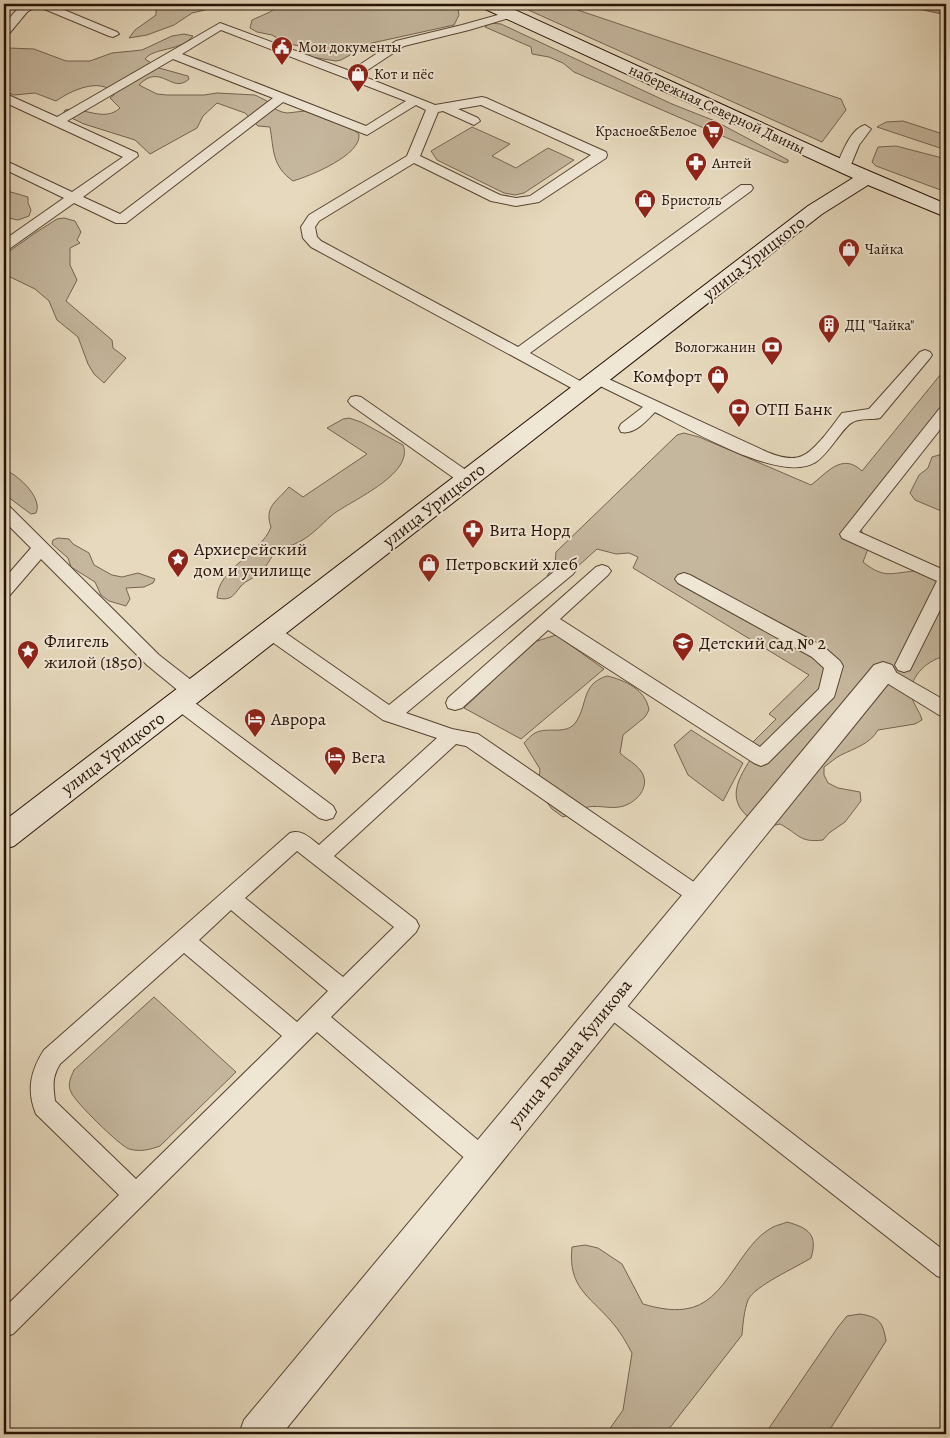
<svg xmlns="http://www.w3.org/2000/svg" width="950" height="1438" font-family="Alegreya,serif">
	<rect width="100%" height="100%" fill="#e6d9bd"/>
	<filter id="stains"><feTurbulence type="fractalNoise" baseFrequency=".004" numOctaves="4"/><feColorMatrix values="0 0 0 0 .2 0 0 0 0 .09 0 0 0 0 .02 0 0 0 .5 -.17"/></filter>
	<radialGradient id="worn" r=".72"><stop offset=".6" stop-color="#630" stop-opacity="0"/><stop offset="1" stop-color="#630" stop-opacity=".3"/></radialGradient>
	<g fill="#c5b79e" stroke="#766452">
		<path d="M153 4H210L212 6 209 9 192 13 174 25 147 35 129 38 135 30 156 15V9Z"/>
		<path d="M280 4H455L457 5 459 15 454 25 372 43 341 60 336 61 311 57 304 47 285 43 272 35 257 32 250 28 252 20 270 12Z"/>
		<path d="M515 4H560L841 99 846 110 822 142Z"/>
		<path d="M490 23 501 24 672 104 715 121 788 160V162L785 163 574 72 563 63 549 57 532 54 531 47 485 27Z"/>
		<path d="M184 34 193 36C180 52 154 47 145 59L159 68 188 76 189 79C172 95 161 62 139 85L157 94 167 95H204L217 93 255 95 267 101 273 108 282 112 287 113 305 111 354 130 359 134C362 155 310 176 293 181 272 166 274 151 270 127L258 126 245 113 217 103 203 116 197 128 150 154 135 140 84 124 63 114 65 110C83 106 104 123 120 108L110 98 114 95V92C98 78 72 90 56 101L35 93 14 95 4 91 9 85 4 81V54L10 51 8 48 34 49 66 61H90L112 53 142 50 172 36Z"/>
		<path d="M903 121 946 135V150L877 127 886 122Z"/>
		<path d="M472 127 510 144 492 156 516 168 548 148 574 160 524 193 515 195 504 193 437 160 431 151Z"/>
		<path d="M896 146 946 159V192L876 166 872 162 878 147Z"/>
		<path d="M4 190 28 197V203L31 210 29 216 18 220 4 217Z"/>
		<path d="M64 218 75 221 81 232 77 240 80 243 70 248V265L77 280 66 301 112 340 113 348 126 358 104 383 94 374 88 364 78 337 57 320 49 301 35 289 4 274V255L35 233 57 219Z"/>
		<path d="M945 369 946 370V412L859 523 868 549 863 562C884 579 891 573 915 571 925 571 937 575 946 577V656C929 659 910 675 911 694 912 703 920 711 922 720L915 724 878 730C870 744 855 748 841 755 835 758 830 763 824 767V775L828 783 838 788 860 792 861 801 845 822 829 833 823 840C799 843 799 834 780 824 769 827 761 826 751 819 722 798 742 773 756 751L753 742 776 719 769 714 809 675 633 568 638 557 629 553 616 554 597 549 557 585 547 576 555 564 556 552 677 435 684 433 699 437 811 485C827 473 842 452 862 471Z"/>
		<path d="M349 418 361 422 403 445C415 475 347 502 331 516 321 525 313 534 301 541 294 545 279 549 274 554 269 560 266 568 260 573 255 578 246 580 241 586 233 596 231 601 217 598 218 568 261 554 271 527 264 507 276 502 289 487L303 497 367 454 327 428 343 419Z"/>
		<path d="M946 453V513L915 500 910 493 919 475 928 468 932 457Z"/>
		<path d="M7 471C19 476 43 498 36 513L31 514 4 494V472Z"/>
		<path d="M58 538 69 539 73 544 89 553 94 565 112 575 122 577 138 573 155 579 153 583 144 587 126 588 130 599 126 606 109 601 101 595 95 582 71 567 68 558 52 544 53 540Z"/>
		<path d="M556 635 604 669 521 739 464 708 534 642Z"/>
		<path d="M607 676C625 680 646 690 649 710L645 717 623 735 620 753C626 759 635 763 641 771 652 787 635 805 619 807 608 809 596 804 584 808 577 810 571 815 563 817L552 809 545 800 539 780 540 769 524 743C527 740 531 735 535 733 548 726 566 736 576 722 588 704 581 684 607 676Z"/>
		<path d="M691 730 743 763 723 801 688 775 674 745Z"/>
		<path d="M154 997 236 1072 160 1146C149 1150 140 1152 129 1149 120 1146 74 1101 71 1092 67 1084 71 1077 74 1070Z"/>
		<path d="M787 1222C809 1228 818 1235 811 1258 797 1267 754 1286 748 1300 744 1311 743 1323 742 1335L665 1434H606L623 1410 632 1353C626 1342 620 1331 611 1321 588 1295 568 1287 572 1247L585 1245 598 1248 622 1264 643 1304C657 1308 671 1311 685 1309 727 1304 738 1245 773 1227 777 1225 783 1224 787 1222Z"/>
		<path d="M860 1314C879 1317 883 1322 886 1341L827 1434H765L838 1327 847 1316Z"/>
	</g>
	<path fill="#a5957e" stroke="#72614e" d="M896 4H946V15Z"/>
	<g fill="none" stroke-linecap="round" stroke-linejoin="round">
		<g stroke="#564433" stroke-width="2">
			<g id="lane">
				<path d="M25 4H50L117 32 119 34 113 37 109 36 37 6 27 12 8 35 4 36C4 23 13 11 25 4Z"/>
				<path d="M512 11 516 12 518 14 516 16 469 30 404 46 360 75 435 105 482 97 486 98 606 152 607 155 606 158 539 202 516 206 491 201 414 163 319 221 315 227 317 237 321 241 518 347 741 185H751L753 188 751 191 530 353 589 386 592 389 589 392H579L311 247 303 238 301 227 309 215 407 156 426 110 416 105 367 135 283 102 126 223H116L74 203 9 249 4 250V240L64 198 4 169V160L72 192 123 157 4 102V93L57 117 220 23 350 71 396 41 462 25ZM221 30 406 101 366 126 182 54ZM173 59 273 98 120 214 83 197 138 156 137 153 67 121ZM481 105 591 155 530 196 516 198 500 195 420 156 438 112 443 111 474 125 480 121 478 118 458 109Z"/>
				<path d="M865 125 871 129 859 145 850 167 848 170H838L836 167C842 154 850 129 865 125Z"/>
				<path d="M925 350 930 352 932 355 930 358 880 418C872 420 860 418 853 422 843 426 828 456 814 463 780 483 689 429 655 412 646 421 635 435 621 432L619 428 621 424 643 407 592 382 589 379 592 376H602L767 452C777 456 791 461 802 456 815 451 833 425 842 413L869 409 920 352Z"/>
				<path d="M356 396 361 397 473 475 475 479 473 483 467 485 461 483 351 405 348 401 351 397Z"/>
				<path d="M946 407V422L859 532 946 571V598L910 670 904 672 898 670 895 665 937 581 842 538 840 534 940 408Z"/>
				<path d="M4 505 10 507 159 655 200 687 202 692 200 697 193 699 187 697 333 806 336 812 333 818 326 820 319 818 173 707 171 702 173 697 180 695 186 697 147 665 41 559 10 595 4 596V579L31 548 4 521Z"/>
				<path d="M567 564 573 566 576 570 573 574 406 713 452 729 478 734 707 891 710 897 707 903 700 906 693 903 466 746 456 744 334 856 416 920 419 926 416 932 331 1017 491 1151 495 1159 491 1167 483 1170 475 1167 317 1032 13 1334 4 1337V1308L119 1195 36 1114C26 1090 31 1070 44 1050L290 833C302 829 310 838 319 845L437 738 383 720 265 637 262 632 265 627 271 625 277 627 389 705 561 566ZM297 851 394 927 343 977 245 898ZM231 910 328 991 297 1022 199 940ZM184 953 282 1036 136 1179 55 1101C53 1086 52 1077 60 1064Z"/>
				<path d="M602 565 608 567 611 571 608 575 560 619 760 747 819 689 824 668 812 657 678 583 675 579 678 575 684 573 690 575 824 647 840 661 843 666 834 697 768 763 761 766 754 763 548 630 462 708 455 710 448 708 446 703 448 698 596 567Z"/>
				<path d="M883 665 946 701V717L939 715 877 677 874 672 877 667Z"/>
				<path d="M609 995 617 998 946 1252V1279L937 1276 601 1012 598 1005 601 998Z"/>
			</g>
		</g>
		<g stroke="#564433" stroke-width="2">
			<path id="street" d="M883 662 892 665 896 672 892 679 282 1434H239L244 1420 874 665Z"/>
		</g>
		<g stroke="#261205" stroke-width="2">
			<path id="secondary" d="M481 4H502L850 163 946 204V217L868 185 822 214 14 846 4 849V821L808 206 853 178 483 8Z"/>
		</g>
		<use href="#lane" fill="#efe6d4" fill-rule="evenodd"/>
		<use href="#street" fill="#efe6d4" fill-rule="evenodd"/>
		<use href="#secondary" fill="#efe6d4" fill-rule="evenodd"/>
	</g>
	<defs>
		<g id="civic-pin" transform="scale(1.125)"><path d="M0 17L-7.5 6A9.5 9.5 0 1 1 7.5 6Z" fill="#8f2418" stroke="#efe6d4"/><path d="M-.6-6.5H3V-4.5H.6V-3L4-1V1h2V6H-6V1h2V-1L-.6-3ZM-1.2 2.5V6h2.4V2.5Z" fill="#fff"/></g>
		<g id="shop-pin" transform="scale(1.125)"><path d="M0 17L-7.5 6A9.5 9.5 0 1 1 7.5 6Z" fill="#8f2418" stroke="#efe6d4"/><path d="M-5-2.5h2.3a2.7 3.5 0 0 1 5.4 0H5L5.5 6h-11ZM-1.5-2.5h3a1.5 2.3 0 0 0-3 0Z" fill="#fff"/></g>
		<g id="supermarket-pin" transform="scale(1.125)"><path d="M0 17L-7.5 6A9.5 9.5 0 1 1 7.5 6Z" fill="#8f2418" stroke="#efe6d4"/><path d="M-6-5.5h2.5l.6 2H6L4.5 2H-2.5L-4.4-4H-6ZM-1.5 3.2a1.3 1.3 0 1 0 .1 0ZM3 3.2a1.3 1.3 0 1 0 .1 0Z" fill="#fff"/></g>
		<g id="pharmacy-pin" transform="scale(1.125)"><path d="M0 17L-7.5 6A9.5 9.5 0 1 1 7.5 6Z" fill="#8f2418" stroke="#efe6d4"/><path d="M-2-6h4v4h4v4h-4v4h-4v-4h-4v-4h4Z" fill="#fff"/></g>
		<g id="building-pin" transform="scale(1.125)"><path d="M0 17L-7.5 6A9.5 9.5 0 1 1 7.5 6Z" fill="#8f2418" stroke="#efe6d4"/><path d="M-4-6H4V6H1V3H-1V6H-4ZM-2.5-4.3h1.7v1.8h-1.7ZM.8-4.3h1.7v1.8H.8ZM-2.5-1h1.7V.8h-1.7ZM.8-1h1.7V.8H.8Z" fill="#fff"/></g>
		<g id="bank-pin" transform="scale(1.125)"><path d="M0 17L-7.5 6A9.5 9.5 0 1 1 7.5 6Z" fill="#8f2418" stroke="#efe6d4"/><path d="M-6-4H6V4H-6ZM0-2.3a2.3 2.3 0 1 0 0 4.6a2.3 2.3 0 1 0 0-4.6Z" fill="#fff"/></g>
		<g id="sight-pin" transform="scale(1.125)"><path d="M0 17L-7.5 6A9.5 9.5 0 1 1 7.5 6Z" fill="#8f2418" stroke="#efe6d4"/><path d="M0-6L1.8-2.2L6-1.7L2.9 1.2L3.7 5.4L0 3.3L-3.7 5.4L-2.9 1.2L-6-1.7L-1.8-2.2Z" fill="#fff"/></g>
		<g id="school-pin" transform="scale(1.125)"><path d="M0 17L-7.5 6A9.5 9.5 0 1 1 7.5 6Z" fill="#8f2418" stroke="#efe6d4"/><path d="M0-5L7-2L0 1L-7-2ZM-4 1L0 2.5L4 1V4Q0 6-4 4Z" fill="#fff"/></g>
		<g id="hotel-pin" transform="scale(1.125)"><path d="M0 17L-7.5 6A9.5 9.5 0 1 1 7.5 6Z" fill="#8f2418" stroke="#efe6d4"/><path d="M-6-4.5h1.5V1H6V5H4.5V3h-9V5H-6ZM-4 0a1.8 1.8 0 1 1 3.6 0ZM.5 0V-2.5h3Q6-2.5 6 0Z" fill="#fff"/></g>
	</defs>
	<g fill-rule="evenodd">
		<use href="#civic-pin" x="282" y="47"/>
		<use href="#shop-pin" x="358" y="74"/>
		<use href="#supermarket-pin" x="713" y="131"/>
		<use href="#pharmacy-pin" x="696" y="163"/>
		<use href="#shop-pin" x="645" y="200"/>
		<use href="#shop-pin" x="849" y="249"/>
		<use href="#building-pin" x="829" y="325"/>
		<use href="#bank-pin" x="772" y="347"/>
		<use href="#shop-pin" x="718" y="376"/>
		<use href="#bank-pin" x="739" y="409"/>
		<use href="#pharmacy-pin" x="473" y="530"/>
		<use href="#sight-pin" x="178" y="559"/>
		<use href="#shop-pin" x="429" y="564"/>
		<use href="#school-pin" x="683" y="643"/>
		<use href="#sight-pin" x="28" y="651"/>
		<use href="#hotel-pin" x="255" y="719"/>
		<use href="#hotel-pin" x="335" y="757"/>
	</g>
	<g text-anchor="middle" stroke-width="4" stroke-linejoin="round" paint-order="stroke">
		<g font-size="15" fill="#261205" stroke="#efe6d4" text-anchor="start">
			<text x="298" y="52">Мои документы</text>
			<text x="374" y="79">Кот и пёс</text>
			<text x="697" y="136" text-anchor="end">Красное&amp;Белое</text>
			<text x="712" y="168">Антей</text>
			<text x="661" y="205">Бристоль</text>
			<text x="865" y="254">Чайка</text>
			<text x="845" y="330">ДЦ "Чайка"</text>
			<text x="756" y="352" text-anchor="end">Вологжанин</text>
		</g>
		<g font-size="15" fill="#261205" stroke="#efe6d4">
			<text transform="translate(717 109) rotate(25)" y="5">набережная Северной Двины</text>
		</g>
		<g font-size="18" fill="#261205" stroke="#efe6d4">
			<text transform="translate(754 258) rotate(-38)" y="6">улица Урицкого</text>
			<text transform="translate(434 505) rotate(-38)" y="6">улица Урицкого</text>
			<text transform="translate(113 753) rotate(-37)" y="6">улица Урицкого</text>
			<text transform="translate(570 1053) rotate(-51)" y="6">улица Романа Куликова</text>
		</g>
		<g font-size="18" fill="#261205" stroke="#efe6d4" text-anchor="start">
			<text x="702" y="382" text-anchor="end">Комфорт</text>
			<text x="755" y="415">ОТП Банк</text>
			<text x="489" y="536">Вита Норд</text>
			<text x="194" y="555">Архиерейский<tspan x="194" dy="21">дом и училище</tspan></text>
			<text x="445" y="570">Петровский хлеб</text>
			<text x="44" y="647">Флигель<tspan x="44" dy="21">жилой (1850)</tspan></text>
			<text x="699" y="649">Детский сад № 2</text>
			<text x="271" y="725">Аврора</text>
			<text x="351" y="763">Вега</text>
		</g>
	</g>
	<rect width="950" height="1438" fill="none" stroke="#e6d9bd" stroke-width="20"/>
	<rect x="5" y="5" width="940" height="1428" fill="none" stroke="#261205" stroke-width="2.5"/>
	<rect x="10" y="10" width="930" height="1418" fill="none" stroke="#261205"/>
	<rect width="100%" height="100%" filter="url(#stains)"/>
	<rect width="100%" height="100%" fill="url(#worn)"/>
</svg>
